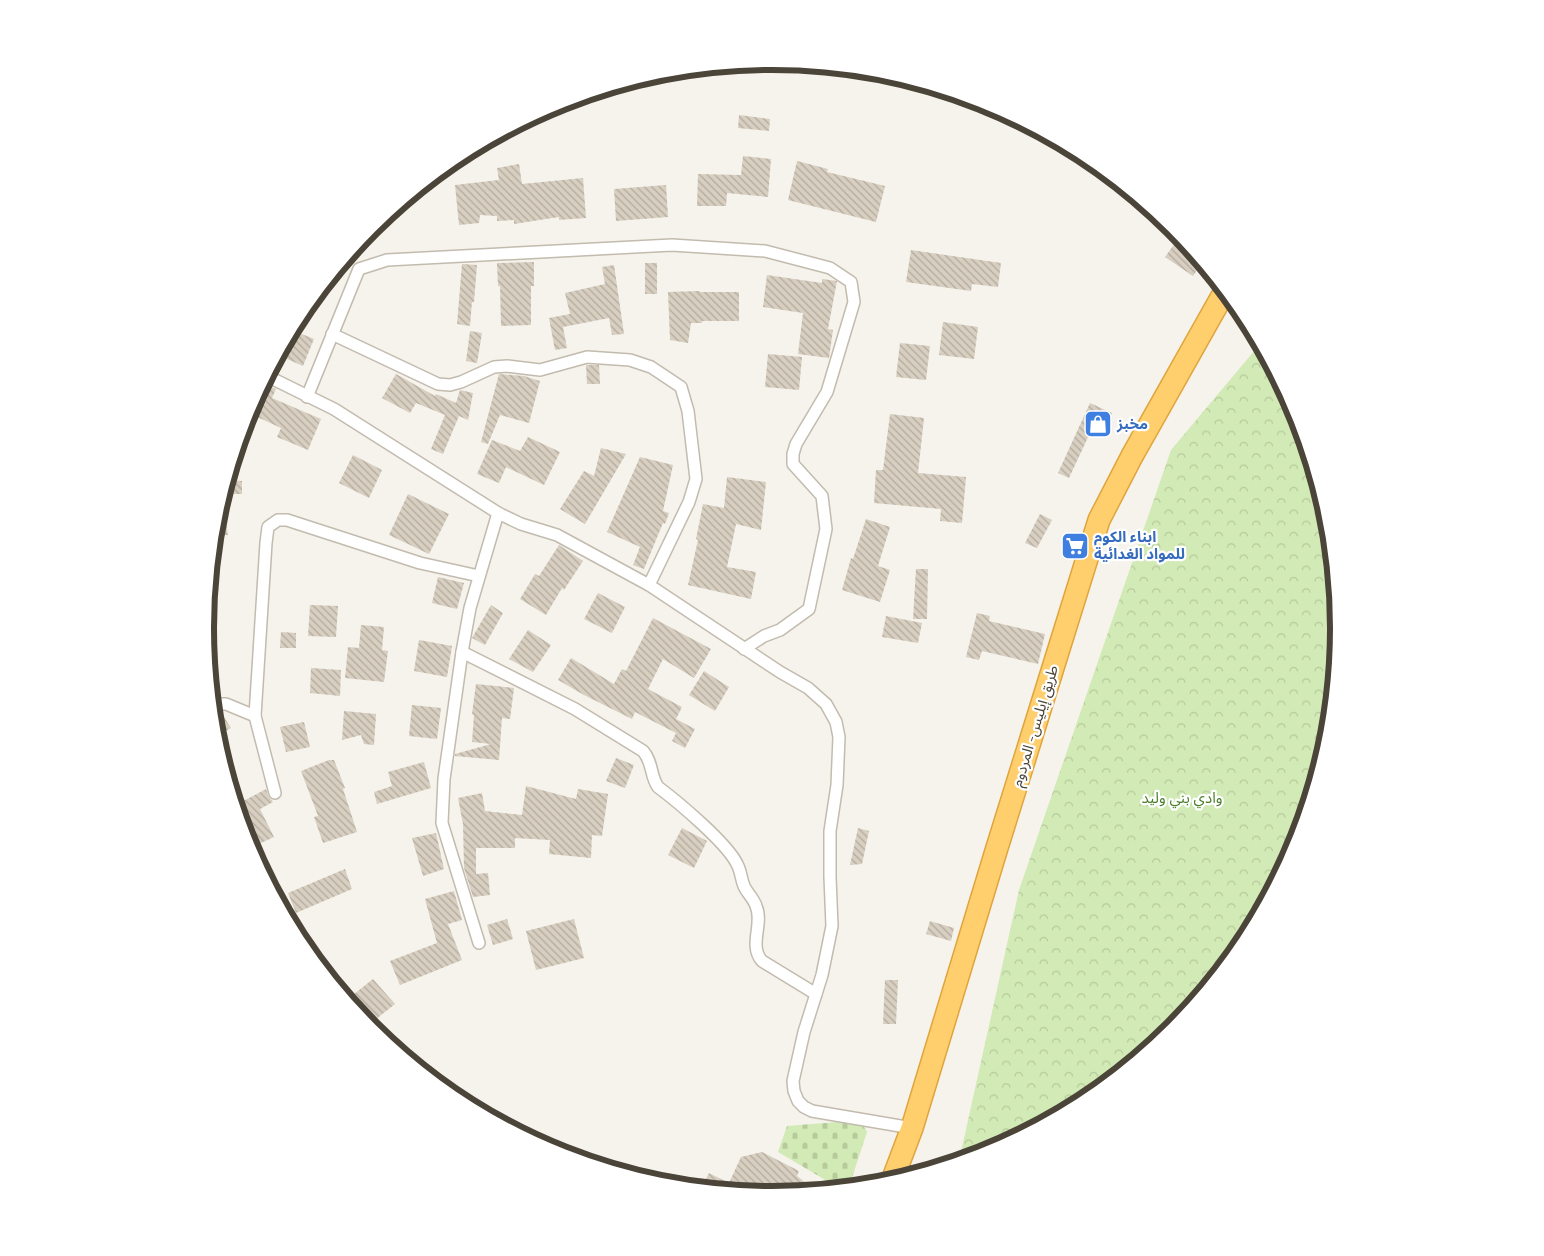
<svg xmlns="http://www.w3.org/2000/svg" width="1544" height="1256" font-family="Raleway,'Noto Sans Arabic',sans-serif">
	<defs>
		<pattern id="forest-crowns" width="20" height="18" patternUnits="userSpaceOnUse" patternTransform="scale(1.25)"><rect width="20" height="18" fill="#d2eab5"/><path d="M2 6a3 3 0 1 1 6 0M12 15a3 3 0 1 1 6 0" fill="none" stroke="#b6ca9c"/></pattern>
		<pattern id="cemetery-stones" width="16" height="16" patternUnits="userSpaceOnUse" patternTransform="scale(1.25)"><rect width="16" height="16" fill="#d2eab5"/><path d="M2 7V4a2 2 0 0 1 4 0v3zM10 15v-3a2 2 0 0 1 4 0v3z" fill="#b6ca9c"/></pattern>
		<pattern id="building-back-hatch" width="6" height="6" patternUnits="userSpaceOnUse" patternTransform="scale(1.25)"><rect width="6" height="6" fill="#d8cfc1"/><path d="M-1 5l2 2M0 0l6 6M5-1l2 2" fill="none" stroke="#b1aa9e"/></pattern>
	</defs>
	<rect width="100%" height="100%" fill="#f6f3ec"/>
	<path fill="url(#forest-crowns)" d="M1260 344 1296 411 1328 518 1339 628 1328 739 1295 845 1243 943 1173 1029 1087 1099 989 1152 959 1161 1019 890 1171 450Z"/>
	<g fill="url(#cemetery-stones)">
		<path d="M837 1122 863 1125 867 1132 849 1187 839 1188 778 1152 787 1126Z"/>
		<path d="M665 1175 691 1187 664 1184Z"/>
	</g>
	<g fill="url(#building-back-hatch)">
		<path d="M739 115 770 119 769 131 738 128Z"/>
		<path d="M743 156 771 159 768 197 727 193 726 206H697L698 174 741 175Z"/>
		<path d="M797 161 828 169 827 172 885 186 876 222 788 200Z"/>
		<path d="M519 164 522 184 583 178 586 218 559 220V217L514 224V220L497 221V216L480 215 479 223 459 225 455 185 499 180 497 168Z"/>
		<path d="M666 185 668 217 616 221 614 189Z"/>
		<path d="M1180 236 1202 263 1193 276 1165 257Z"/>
		<path d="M911 250 1001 263 998 287 972 284 971 291 906 282Z"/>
		<path d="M534 262V286H531V325L501 326 500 286H498L497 263Z"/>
		<rect x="645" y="263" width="12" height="31"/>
		<path d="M462 264 477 265 474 302H472L470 326 457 324Z"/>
		<path d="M614 265 624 334 612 335 609 318 563 327 567 348 555 350 549 318 570 314 565 293 605 284 602 267Z"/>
		<path d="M767 275 822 283V279L837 281 828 329 833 330 829 358 798 354 803 313 763 307Z"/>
		<path d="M700 291V292H739V321H702V323H691L688 343 670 340 668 292Z"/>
		<path d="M943 322 978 327 974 359 939 355Z"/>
		<path d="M292 330 314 339 303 366 278 355Z"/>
		<path d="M470 331 482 333 477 363 466 361Z"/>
		<path d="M900 343 930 346 926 380 896 377Z"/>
		<path d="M768 354 802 357 799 390 765 387Z"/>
		<path d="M586 365H599L600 384H587Z"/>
		<path d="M396 374 435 396 436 394 456 403 460 390 473 393 468 420 459 416 443 454 431 449 445 415 416 403 410 413 382 398Z"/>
		<path d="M499 374 524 376 540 381 529 423 500 415 488 444 481 442Z"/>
		<path d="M265 384 276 389 272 398 321 419 308 450 277 437 281 428 251 414Z"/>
		<path d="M1090 403 1112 413 1106 425 1096 420 1069 478 1058 473Z"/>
		<path d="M890 414 924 418 918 473 966 477 962 523 940 521 941 509 874 503 876 470H883Z"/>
		<path d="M528 437 560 452 544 485 506 467 499 483 477 474 492 440 520 451Z"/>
		<path d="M601 448 626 454 585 524 560 509 584 471 594 476Z"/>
		<path d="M353 455 382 470 369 498 339 483Z"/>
		<path d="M640 457 673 465 663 511 669 513 665 524 663 523 644 569 633 565 640 547 607 532Z"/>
		<path d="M727 477 766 482 761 530 736 524 727 567 756 572 751 599 688 585 698 540 696 539 703 504 724 508Z"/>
		<path d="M227 480 242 481V494H223Z"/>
		<path d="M408 494 449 514 429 554 389 535Z"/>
		<path d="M222 497 228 535 214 536 216 517Z"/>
		<path d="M1040 514 1052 520 1037 548 1025 543Z"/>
		<path d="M866 519 890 527 878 566 890 570 880 602 842 590 851 558 853 559Z"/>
		<path d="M559 545 583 561 564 590 562 588 546 615 520 599 535 574 539 576Z"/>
		<path d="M916 569H928L927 619H913Z"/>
		<path d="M438 577 464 583 457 609 432 603Z"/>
		<path d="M598 593 625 607 612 633 584 619Z"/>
		<path d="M310 605 338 606 336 637 308 636Z"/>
		<path d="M491 605 503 613 485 645 472 638Z"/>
		<path d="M977 613 990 616 989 621 1045 634 1038 664 982 651 979 660 966 657Z"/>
		<path d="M886 616 922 623 918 643 882 637Z"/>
		<path d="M653 618 711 649 694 678 663 659 648 689 682 707 676 719 695 729 685 748 672 741 676 733 635 712 632 719 584 695 558 680 571 658 614 684 622 669 626 671Z"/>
		<path d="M361 625 384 627 382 650 388 651 384 682 345 678 348 647 359 648Z"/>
		<path d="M528 630 551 645 533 672 509 659Z"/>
		<path d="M281 632 296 633V648H280Z"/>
		<path d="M419 640 452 646 447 677 414 671Z"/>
		<path d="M311 668 341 670 340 696 310 693Z"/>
		<path d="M704 671 729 687 715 711 689 695Z"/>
		<path d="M476 684 514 688 510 719 502 718 499 760 455 756V754L491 744 472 742 474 715 472 714Z"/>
		<path d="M412 705 441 708 437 739 409 736Z"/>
		<path d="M344 711 376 714 374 745 364 744 361 735 342 740Z"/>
		<path d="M224 717 231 728 219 735 215 729V723Z"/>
		<path d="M304 722 310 747 286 752 280 727Z"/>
		<path d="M616 758 634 765 625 788 606 781Z"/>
		<path d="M329 760H334L345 788 343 789 357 832 323 843 314 817 318 816 301 771Z"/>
		<path d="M424 762 431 788 377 804 374 792 392 786 388 772Z"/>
		<path d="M526 786 576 799 578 789 608 794 602 836 592 835 591 858 549 854 550 840 515 838V848H476V874L488 873 490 895 473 897 464 868 463 824 458 798 482 793 485 811 522 815Z"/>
		<path d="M266 789 268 795 273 802 260 809 274 837 250 848 236 805Z"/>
		<path d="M682 828 707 841 694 868 668 855Z"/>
		<path d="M858 828 869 831 862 864 850 865Z"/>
		<path d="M436 833 444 869 423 876 412 838Z"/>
		<path d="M345 869 352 889 296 913 288 893Z"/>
		<path d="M454 891 462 920 448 924 462 960 400 985 390 961 437 943 425 899Z"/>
		<path d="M507 919 513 939 493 945 487 925Z"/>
		<path d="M574 919 584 958 536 970 526 931Z"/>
		<path d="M930 921 954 928 951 941 926 934Z"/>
		<path d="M373 979 395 1004 375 1020 354 994Z"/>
		<path d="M885 980H898L896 1024H883Z"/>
		<path d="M762 1152 799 1171 797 1176 815 1190 772 1195 763 1194 750 1187 747 1192 711 1189 703 1185 709 1173 729 1183 741 1157Z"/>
	</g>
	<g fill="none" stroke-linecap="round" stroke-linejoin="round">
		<g stroke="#c2bbae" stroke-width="14">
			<g id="street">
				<path d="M332 334 438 384 450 385 461 382 494 367 507 366 540 370 587 357 630 360 651 367 681 387 688 411 696 479 689 502 649 585"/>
				<path d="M267 376 334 409 498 513 521 524 557 535 649 585 780 672 808 688 826 704 836 722 839 737 837 785 830 831V877L832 926 822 975 804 1032 793 1081 794 1091 798 1101 804 1107 812 1111 912 1128"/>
				<path d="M307 397 359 269 387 260 672 245 765 251 830 268 851 282 854 302 827 392 796 444 793 454V464L822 496 826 529 809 609 780 630 764 636 744 649"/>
				<path d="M462 652 575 709 643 751C653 762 650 776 658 787 678 802 727 843 737 864 741 871 741 879 744 886 747 893 754 899 756 906 764 924 748 945 762 961L816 994"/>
				<path d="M213 704H226L255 716 275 793"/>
				<path d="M255 716 266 543 268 527 278 520H287L420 563 479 576"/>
				<path d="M479 943 442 823 444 779 462 652 470 608 498 513"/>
			</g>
		</g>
		<g stroke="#e0a43c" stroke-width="24">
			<path id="highway" d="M892 1181 912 1128 996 851 1099 520 1132 456 1225 291"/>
		</g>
		<use href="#street" stroke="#fff" stroke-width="11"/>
		<use href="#highway" stroke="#ffcf6e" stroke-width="21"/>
	</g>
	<defs>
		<g id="shop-square" transform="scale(1.4375)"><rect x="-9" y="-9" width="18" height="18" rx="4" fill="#3f7fe0" stroke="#fff"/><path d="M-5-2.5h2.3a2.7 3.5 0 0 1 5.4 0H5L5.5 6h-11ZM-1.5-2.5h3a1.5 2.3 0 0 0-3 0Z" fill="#fff"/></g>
		<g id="supermarket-square" transform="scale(1.4375)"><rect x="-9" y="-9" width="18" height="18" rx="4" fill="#3f7fe0" stroke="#fff"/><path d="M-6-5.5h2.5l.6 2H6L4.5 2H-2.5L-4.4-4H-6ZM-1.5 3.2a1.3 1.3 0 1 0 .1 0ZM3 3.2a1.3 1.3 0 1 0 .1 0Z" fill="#fff"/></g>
	</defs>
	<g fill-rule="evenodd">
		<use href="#shop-square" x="1098" y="424"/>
		<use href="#supermarket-square" x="1075" y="546"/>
	</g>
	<g text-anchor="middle" stroke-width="4.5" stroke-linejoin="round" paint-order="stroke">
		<g font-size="15" font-weight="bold" fill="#366cbe" stroke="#fff" text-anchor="start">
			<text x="1117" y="429">مخبز</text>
			<text x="1094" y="542">ابناء الكوم<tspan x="1094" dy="17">للمواد الغدائية</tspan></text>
		</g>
		<g font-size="15" fill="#4b4439" stroke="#fff">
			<text transform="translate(1035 726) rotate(-73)" y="5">طريق إيليس- المردوم</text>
		</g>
		<g font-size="15" fill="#4a7f2a" stroke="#fff">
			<text x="1182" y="803">وادي بني وليد</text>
		</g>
	</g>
	<path d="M0 0H1544V1256H0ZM214 628a558 558 0 1 1 1116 0a558 558 0 1 1-1116 0Z" fill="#fff" fill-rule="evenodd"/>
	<path fill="none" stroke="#4b4439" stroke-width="6" d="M214 628a558 558 0 1 1 1116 0a558 558 0 1 1-1116 0Z"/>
</svg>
